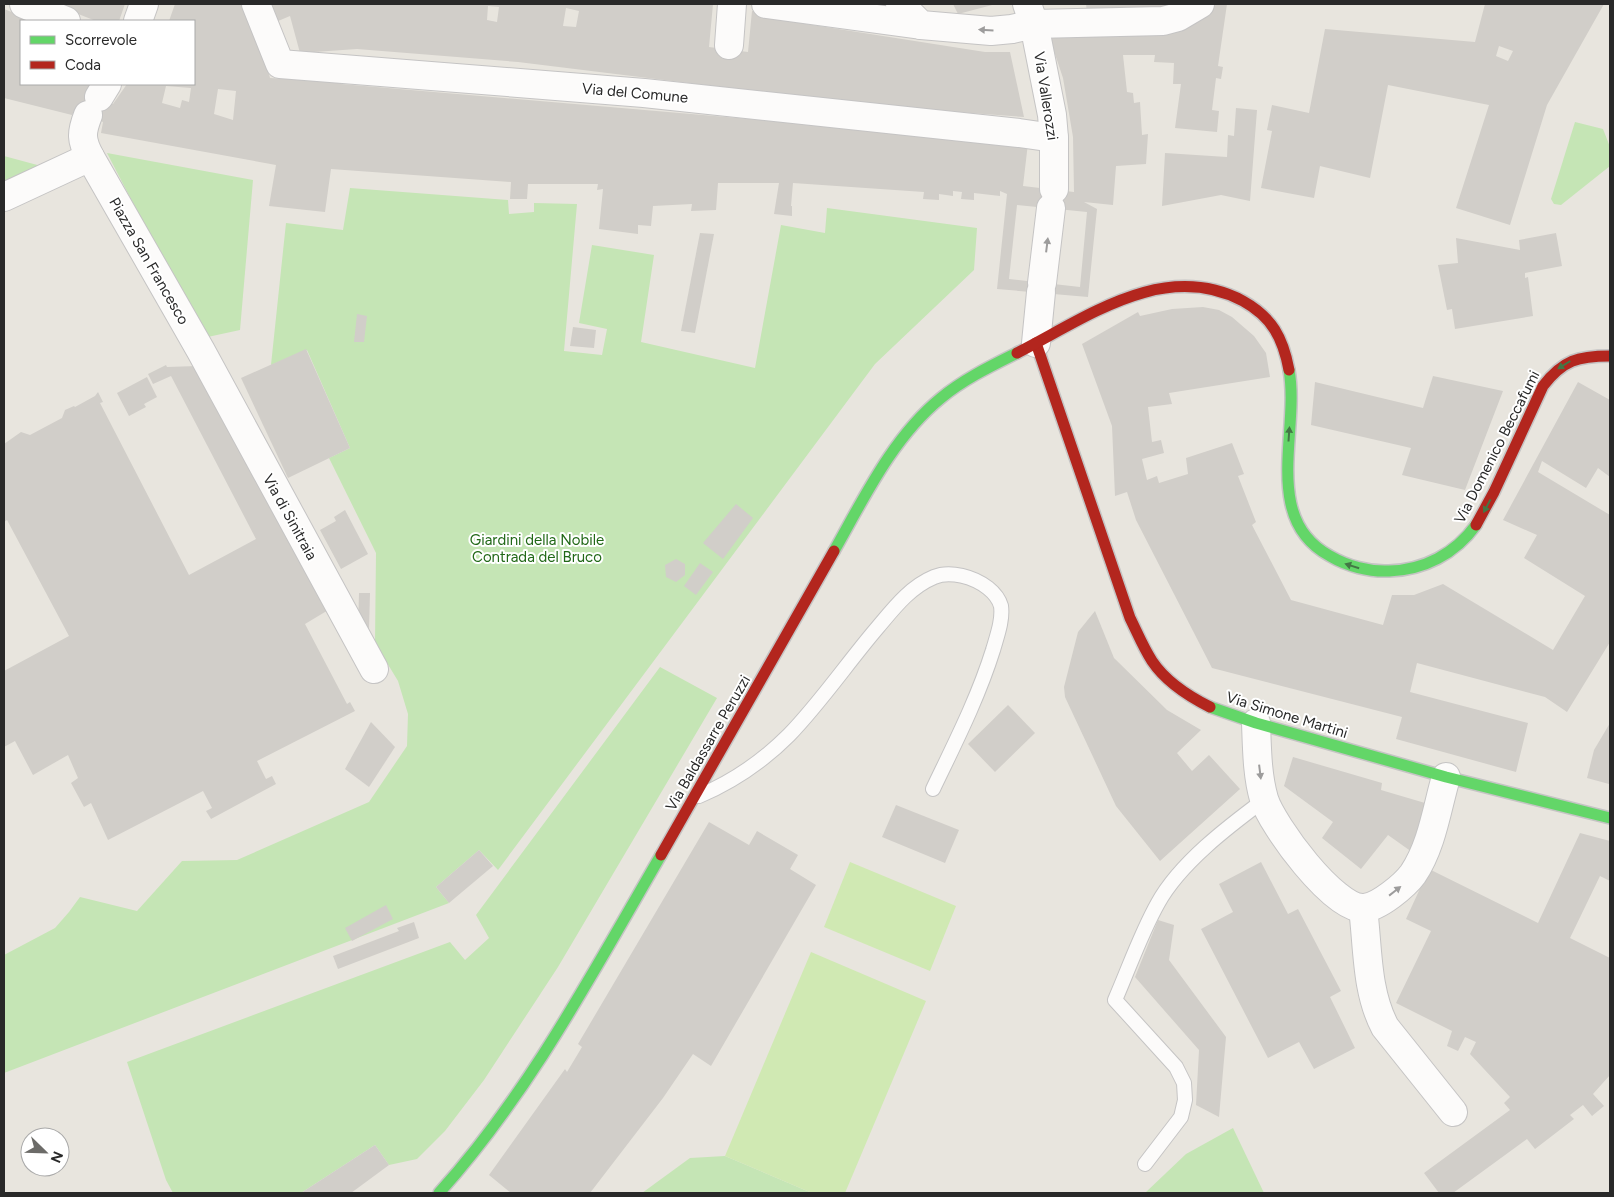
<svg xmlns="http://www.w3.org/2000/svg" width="1614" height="1197" font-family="Figtree,sans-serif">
	<rect width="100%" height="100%" fill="#e8e5de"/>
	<g fill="#c5e5b5">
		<path d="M1575 122 1603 129 1610 147V166L1561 205 1554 204 1551 199Z"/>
		<path d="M107 153 253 180 240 330 203 338Z"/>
		<path d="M4 156 41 166 4 184Z"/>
		<path d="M350 188 508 200 509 214 534 212V203L577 204 564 351 602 355 607 329 579 323 592 245 654 255 641 342 755 368 781 225 825 233 827 208 977 228 974 270 875 364 498 870 479 850 436 887 449 903 4 1073V955L55 928 69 912 80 897 137 911 182 861 237 860 369 802 407 746 408 714 398 681 375 643 376 553 329 458 350 448 307 350 271 365 286 223 343 230Z"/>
		<path d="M660 667 717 698 558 967 484 1080 445 1131 417 1159 389 1165 375 1145 301 1193H173L166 1180 127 1062 450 942 465 960 489 938 476 915Z"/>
		<path d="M1233 1128 1264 1193H1145L1186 1154Z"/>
		<path d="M725 1156 812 1193H642L690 1158Z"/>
	</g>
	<g fill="#d0e9b3">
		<path d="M850 862 956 906 930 971 824 927Z"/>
		<path d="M811 952 926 1001 845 1193H812L725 1156Z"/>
	</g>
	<g fill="#d1cec9" fill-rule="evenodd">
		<path d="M53 4H125L119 21H96Z"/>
		<path d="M175 4H248L259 34 270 78 341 82V84L1028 143 1023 186 1074 192 1073 137 1063 78 1048 33 1178 31 1217 4H1227L1218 66 1223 67 1221 79 1216 78 1212 110 1219 111 1217 132 1175 128 1181 84H1173L1174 63 1154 62 1155 55H1123L1127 92 1133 93 1134 103 1140 102 1142 135 1148 134 1146 164 1116 166 1113 205 1084 202 1097 209 1088 297 997 289 1007 194 1000 191V196L974 193V200L961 199 962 192 953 191V196L939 194V200L923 199 924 192 793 183 791 206H792V216L774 214 779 183H718L716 210 691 211 692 204 653 206 651 226 638 225V234L599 229 603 189 597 190 598 184H528L527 199H510L511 182 331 169 325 212 269 206 276 165 101 133 103 122 75 110 72 115 4 98V9L34 21H21V84H91L86 92 113 104 127 84H194V21H169ZM166 86 191 88 189 102 182 100 180 108 162 103ZM218 89 236 91 233 120 214 114ZM1017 205 1087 212 1080 287 1009 279Z"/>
		<path d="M263 4H713L709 47 748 52 752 11 800 18V23L985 52H1010L1024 117 876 106 518 62 357 49 300 53 290 16 271 24ZM488 6 499 7 497 22 487 20ZM566 8 579 11 576 27 563 26Z"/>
		<path d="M953 4H996L958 14Z"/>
		<path d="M1086 4H1184L1176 9 1087 13Z"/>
		<path d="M1485 4H1604L1547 105 1510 225 1456 208 1489 105 1388 85 1370 178 1320 166 1314 198 1261 188 1272 131 1267 130 1272 105 1309 113 1325 29 1475 42ZM1499 46 1513 51 1508 61 1496 56Z"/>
		<path d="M1236 108 1257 110 1250 201 1221 195 1162 206 1165 153 1227 157 1228 135 1234 136Z"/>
		<path d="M700 233 714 234 695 333 681 331Z"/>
		<path d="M1556 233 1562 266 1525 273V278L1528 277 1533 316 1455 329 1452 309 1447 310 1438 265 1458 263 1456 238 1520 250 1519 240Z"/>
		<path d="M1203 307 1219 310 1232 317 1254 336 1266 353 1270 377 1169 393 1172 404 1148 407 1152 442 1161 440 1164 453 1142 459 1147 480 1157 476 1159 483 1188 474 1186 458 1232 443 1244 474 1238 476 1256 522 1252 525 1291 600 1383 625 1392 595H1414L1443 584 1553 650 1585 596 1524 558 1537 535 1503 520 1578 382 1610 400V477L1598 468 1586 488 1542 461 1538 472 1610 515V642L1567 712 1545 697 1417 663 1410 692 1528 723 1516 772 1396 739 1402 717 1212 668 1136 520 1127 492 1115 496 1112 426 1082 344 1138 312 1140 316 1172 309Z"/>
		<path d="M357 314 367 316 364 342H354Z"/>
		<path d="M573 327 596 330 594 348 570 346Z"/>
		<path d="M306 349 350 448 288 478 241 378Z"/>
		<path d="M166 365 167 367 197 366 330 609 305 624 347 704 350 702 355 711 257 761 266 779 272 776 276 784 211 819 206 811 212 808 203 791 108 840 91 803 84 807 71 783 78 778 68 755 33 775 15 741 4 747V671L69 636 7 520 4 522V444L21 432 30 435 62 418 65 410 74 406 75 407 95 396 98 392 103 402 100 403 189 575 256 539 171 376 153 384 148 374Z"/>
		<path d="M1433 376 1503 391 1465 490 1402 475 1411 448 1311 425 1315 382 1423 408Z"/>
		<path d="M147 377 157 397 144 404 146 407 129 416 117 393Z"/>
		<path d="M736 504 753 518 723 559 703 543Z"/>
		<path d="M345 510 368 554 341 569 320 530 336 521 334 517Z"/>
		<path d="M676 559 685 564V575L676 582 666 577 665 565Z"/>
		<path d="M700 563 713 572 696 595 684 586Z"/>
		<path d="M359 593H370L369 629 358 628Z"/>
		<path d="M1095 611 1114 658 1167 710 1201 730 1177 753 1192 771 1209 755 1240 789 1160 861 1116 806 1065 697 1064 687 1078 632Z"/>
		<path d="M1008 705 1035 733 995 772 968 744Z"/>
		<path d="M371 722 395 747 369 787 345 769Z"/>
		<path d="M1610 723V782L1609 784 1587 778 1594 750Z"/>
		<path d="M1293 757 1382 783 1381 790 1425 803 1412 852 1388 835 1361 869 1322 838 1333 822 1284 786Z"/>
		<path d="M896 805 959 830 945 863 882 837Z"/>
		<path d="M709 822 749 845 757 831 798 855 790 869 816 885 711 1066 693 1054 663 1098 590 1193H511L489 1175 565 1069 567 1072 582 1047 578 1044Z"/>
		<path d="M1580 833 1610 841V881L1600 876 1570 938 1610 958V1075L1593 1094 1604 1106 1592 1116 1583 1105 1570 1115 1574 1119 1535 1149 1527 1139 1453 1193H1439L1424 1173 1510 1110 1504 1103 1510 1097 1470 1054 1476 1042 1465 1037 1458 1051 1447 1046 1452 1031 1396 1003 1431 931 1406 919 1429 869 1538 923Z"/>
		<path d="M479 850 493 866 449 903 436 887Z"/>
		<path d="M1261 862 1288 914 1298 909 1341 991 1330 997 1355 1048 1314 1069 1299 1042 1268 1058 1201 929 1233 912 1219 884Z"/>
		<path d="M386 905 393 919 352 941 345 928Z"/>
		<path d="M1158 920 1174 925 1169 960 1226 1037 1219 1117 1196 1105 1199 1050 1135 977Z"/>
		<path d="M414 922 419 938 338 969 333 956 399 931 397 928Z"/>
		<path d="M375 1145 389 1165 351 1193H301Z"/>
	</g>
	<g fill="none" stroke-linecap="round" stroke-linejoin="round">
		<g stroke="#c5c4c4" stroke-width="16">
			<g id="lane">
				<path d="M699 796C732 782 763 761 789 735 821 702 848 662 878 627 894 608 910 587 934 577 950 570 974 577 988 588 993 592 999 599 1001 606 1003 620 997 636 993 650 978 698 955 743 933 789"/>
				<path d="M1145 1164 1181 1117 1185 1100 1184 1083 1176 1067 1115 1000C1129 968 1141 933 1158 903 1180 863 1229 826 1264 800"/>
			</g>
		</g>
		<g stroke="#c5c4c4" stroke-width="30">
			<g id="street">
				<path d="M24 4 66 21"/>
				<path d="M256 4 280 64 644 93 1019 133 1054 138"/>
				<path d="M766 4 921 25"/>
				<path d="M900 4 921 25 991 31 1012 29 1034 24 1163 21 1178 17 1200 4"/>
				<path d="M1027 4 1034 24 1052 115 1054 138V189"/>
				<path d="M138 21 144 4"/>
				<path d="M729 45 732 4"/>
				<path d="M99 97 107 84"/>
				<path d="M88 115C81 133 81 140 90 157L201 351 374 669"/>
				<path d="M4 197 90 157"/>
				<path d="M1042 283 1051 208"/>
				<path d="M1036 343 1041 292"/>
				<path d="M1256 723C1257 748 1257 775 1264 799 1272 825 1334 910 1364 908 1379 907 1405 885 1413 874 1432 846 1437 808 1446 777"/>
				<path d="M1363 908C1368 948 1366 991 1385 1027L1453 1112"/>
			</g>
		</g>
		<g stroke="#c5c4c4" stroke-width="14">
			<g id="fast">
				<path d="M1289 370C1300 431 1261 519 1330 556 1347 566 1369 572 1389 571 1424 570 1455 554 1476 525"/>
				<path d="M834 551C864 498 893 437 941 398 964 379 991 366 1017 353"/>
				<path d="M1210 707 1256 723 1446 777 1610 818"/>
				<path d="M439 1193C530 1092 593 972 661 855"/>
			</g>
		</g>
		<g stroke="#c5c4c4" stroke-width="14">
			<g id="jam">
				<path d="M1036 343 1130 618C1137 632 1143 647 1152 661 1166 682 1188 696 1210 707"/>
				<path d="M1017 353C1086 318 1164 259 1243 301 1272 317 1283 338 1289 370"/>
				<path d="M1476 525 1494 492 1543 386C1563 360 1578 356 1610 356"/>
				<path d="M661 855 834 551"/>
			</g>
		</g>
		<use href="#lane" stroke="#fcfbfa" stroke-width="14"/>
		<use href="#street" stroke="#fcfbfa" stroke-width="28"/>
		<use href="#fast" stroke="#63d668" stroke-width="11"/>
		<use href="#jam" stroke="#b3261e" stroke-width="11"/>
	</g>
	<defs><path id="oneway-solid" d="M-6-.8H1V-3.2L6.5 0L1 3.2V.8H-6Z" transform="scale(1.25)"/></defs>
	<g fill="#9d9c9c">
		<use href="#oneway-solid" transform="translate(986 30) rotate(-177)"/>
		<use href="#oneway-solid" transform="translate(1047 245) rotate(-83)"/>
		<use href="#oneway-solid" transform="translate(1260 772) rotate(83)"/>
		<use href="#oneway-solid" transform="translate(1395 891) rotate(-38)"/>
	</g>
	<g fill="#437745">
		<use href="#oneway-solid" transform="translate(1564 365) rotate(148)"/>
		<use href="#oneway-solid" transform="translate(1289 434) rotate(-86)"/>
		<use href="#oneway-solid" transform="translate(1487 506) rotate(118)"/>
		<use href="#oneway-solid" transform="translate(1352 566) rotate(-162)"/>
	</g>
	<g text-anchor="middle" stroke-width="4" stroke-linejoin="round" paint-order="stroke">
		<g font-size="15" fill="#292929" stroke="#fff">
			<text transform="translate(635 93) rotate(5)" y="5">Via del Comune</text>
			<text transform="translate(1046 96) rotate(81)" y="5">Via Vallerozzi</text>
			<text transform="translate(149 261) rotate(60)" y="5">Piazza San Francesco</text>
			<text transform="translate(1497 447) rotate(-63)" y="5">Via Domenico Beccafumi</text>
			<text transform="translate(290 517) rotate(61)" y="5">Via di Sinitraia</text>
			<text transform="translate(1287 715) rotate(17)" y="5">Via Simone Martini</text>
			<text transform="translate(708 743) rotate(-60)" y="5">Via Baldassarre Peruzzi</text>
		</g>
		<g font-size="15" fill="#216817" stroke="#fff">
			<text x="537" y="545">Giardini della Nobile<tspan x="537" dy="17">Contrada del Bruco</tspan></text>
		</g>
	</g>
	<rect width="1614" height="1197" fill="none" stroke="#292929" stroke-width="10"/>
	<rect x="20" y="20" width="175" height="65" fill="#ffffff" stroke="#a9a9a9"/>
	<rect x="30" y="36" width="25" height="8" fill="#63d668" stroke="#a9a9a9"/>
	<text x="65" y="45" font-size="15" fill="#292929">Scorrevole</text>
	<rect x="30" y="61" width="25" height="8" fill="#b3261e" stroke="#a9a9a9"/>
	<text x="65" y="70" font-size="15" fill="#292929">Coda</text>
	<g transform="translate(45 1152) rotate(113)"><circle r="24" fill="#ffffff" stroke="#a9a9a9"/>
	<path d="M0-4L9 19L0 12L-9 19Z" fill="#6c6b68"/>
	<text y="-8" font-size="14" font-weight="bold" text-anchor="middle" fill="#292929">N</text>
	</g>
</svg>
